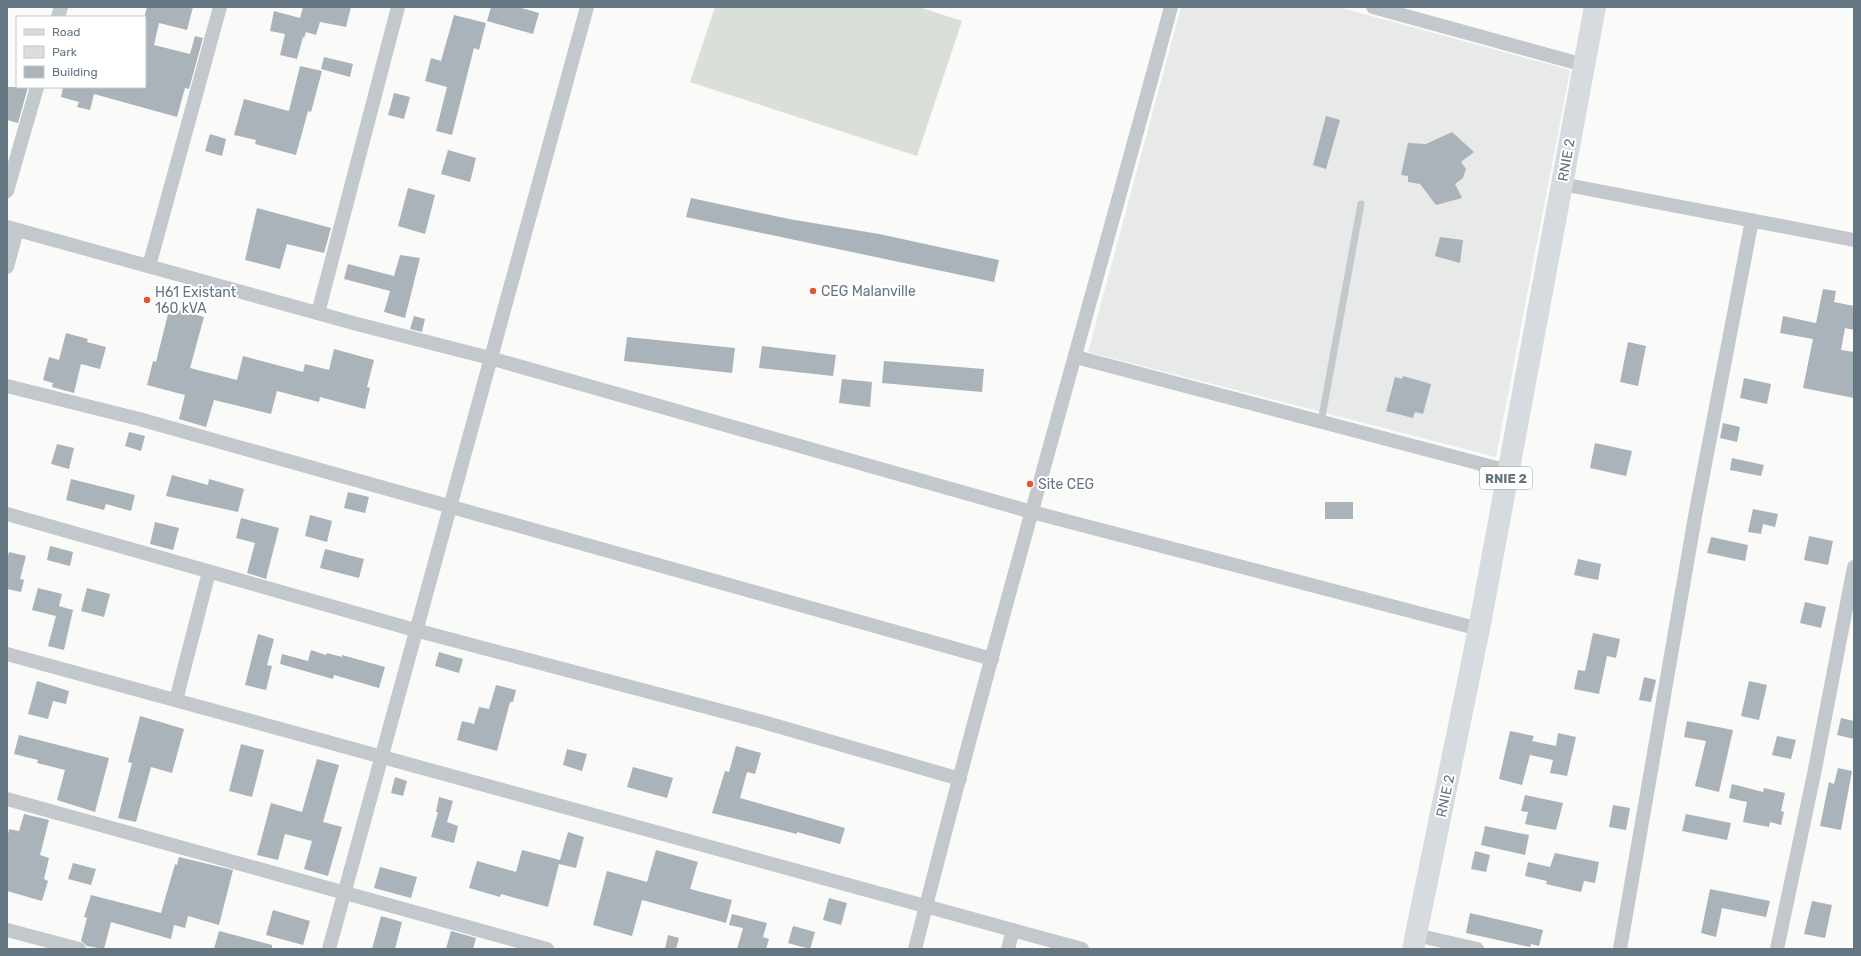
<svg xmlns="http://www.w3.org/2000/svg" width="1861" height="956" font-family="Rubik,sans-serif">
	<rect width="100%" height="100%" fill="#fafaf8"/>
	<path fill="#e8e9e9" d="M1181 7H1338L1570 70 1496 457 1088 352Z"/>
	<path fill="#dadfd7" d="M715 7H919L962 21 917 156 690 82Z"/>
	<g fill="#aab3b9">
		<path d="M147 7H193L187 30 159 23 154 45 190 54 195 36 203 38 189 89 185 88 177 117 94 94 90 110 77 107 79 102 61 97 63 87H145V14Z"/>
		<path d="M303 7H351L346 27 320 22 316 35 306 32 304 38 303 37 297 59 280 55 285 34 270 31 274 11 300 18Z"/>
		<path d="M491 7H518L539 13 533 34 487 21Z"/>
		<path d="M454 15 486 23 479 50 474 48 452 135 436 131 447 87 425 81 431 58 441 61Z"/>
		<path d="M324 57 353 64 350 77 321 69Z"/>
		<path d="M300 66 322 71 311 112 308 111 296 155 255 144 256 140 234 135 244 99 289 111Z"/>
		<path d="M7 87H28L18 123 7 120Z"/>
		<path d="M394 93 410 97 404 119 388 115Z"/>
		<path d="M1326 116 1340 120 1326 169 1313 165Z"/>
		<path d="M1452 132 1474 152 1461 162 1466 169 1463 178 1455 184 1462 198 1436 205 1420 184 1408 182V176L1401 175 1408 143 1426 144Z"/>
		<path d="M210 134 226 139 222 156 205 151Z"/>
		<path d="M448 150 476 158 470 182 441 174Z"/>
		<path d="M408 188 435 195 425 234 398 226Z"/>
		<path d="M691 198 789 219 879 234 999 260 994 282 686 217Z"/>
		<path d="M257 208 331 228 324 253 287 244 280 269 245 260Z"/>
		<path d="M1440 237 1463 240 1460 263 1435 256Z"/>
		<path d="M400 255 420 258 405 318 384 312 390 291 344 279 348 264 394 276Z"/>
		<path d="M1823 289 1836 291 1834 302 1854 306V330L1845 328 1841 350 1854 352V398L1803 388 1813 339 1780 333 1783 316 1816 323Z"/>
		<path d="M174 309 204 317 190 368 237 380 243 356 303 372 305 364 329 370 334 349 374 360 367 387 370 388 365 409 320 397 319 402 277 391 271 414 214 400 206 427 179 419 185 395 147 385 153 361 156 362 168 314 173 315Z"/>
		<path d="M414 316 425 319 422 332 410 329Z"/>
		<path d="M66 333 88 339 87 342 106 347 100 369 81 364 74 393 52 387 53 383 43 380 49 357 59 360Z"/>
		<path d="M627 337 735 348 732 373 624 361Z"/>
		<path d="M1628 342 1646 346 1638 386 1620 382Z"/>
		<path d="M762 346 836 355 833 376 759 368Z"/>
		<path d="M884 361 984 369 982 392 882 383Z"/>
		<path d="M1403 376 1431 384 1423 414 1415 412 1413 418 1386 411 1395 377 1402 379Z"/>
		<path d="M1744 378 1771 384 1767 404 1740 398Z"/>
		<path d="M842 379 872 382 870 407 839 403Z"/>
		<path d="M1723 423 1740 427 1737 442 1720 438Z"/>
		<path d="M129 432 145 436 141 451 125 446Z"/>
		<path d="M1595 443 1632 451 1626 476 1590 468Z"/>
		<path d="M57 444 74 448 69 469 51 464Z"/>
		<path d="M1732 458 1764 465 1761 476 1730 470Z"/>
		<path d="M172 475 208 485 209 479 244 489 238 512 166 496Z"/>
		<path d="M71 479 135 495 131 511 106 504 104 510 66 500Z"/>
		<path d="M348 492 369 497 365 513 344 508Z"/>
		<rect x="1325" y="502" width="28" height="17"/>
		<path d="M1753 509 1778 514 1775 527 1763 524 1761 534 1748 532Z"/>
		<path d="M310 515 332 521 327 542 305 536Z"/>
		<path d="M241 518 279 528 266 579 247 573 255 543 236 538Z"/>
		<path d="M155 522 179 528 173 550 150 544Z"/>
		<path d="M1809 536 1833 541 1828 565 1804 560Z"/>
		<path d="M1711 537 1748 545 1745 561 1707 553Z"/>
		<path d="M50 546 73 552 70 566 47 560Z"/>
		<path d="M325 549 364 559 359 578 320 568Z"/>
		<path d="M9 552 26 556 20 579 24 580 21 592 7 589V559Z"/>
		<path d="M1578 559 1601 564 1598 580 1574 575Z"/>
		<path d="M38 588 62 594 59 606 73 610 64 650 48 646 56 616 32 610Z"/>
		<path d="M87 588 110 594 104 617 81 611Z"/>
		<path d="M1805 602 1826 607 1821 628 1800 623Z"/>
		<path d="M1593 633 1620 639 1616 658 1607 656 1599 694 1574 689 1578 670 1585 671Z"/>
		<path d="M258 634 274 639 267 665 272 666 266 690 245 685Z"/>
		<path d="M311 650 326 655 327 653 342 657V655L385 667 379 688 334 675 333 679 280 664 282 654 308 661Z"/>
		<path d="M439 652 463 659 459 673 435 666Z"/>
		<path d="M1644 677 1656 680 1651 702 1639 700Z"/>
		<path d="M37 681 69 691 66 704 53 701 48 719 28 714Z"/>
		<path d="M1749 681 1767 685 1759 720 1741 716Z"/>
		<path d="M496 685 516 690 513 702H510L497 751 457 740 462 721 474 724 479 707 489 709Z"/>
		<path d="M140 716 184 729 172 773 151 767 136 822 118 818 132 763 128 762Z"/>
		<path d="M1841 718 1854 721V739L1837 735Z"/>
		<path d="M1687 721 1733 730 1719 792 1695 786 1706 741 1684 737Z"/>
		<path d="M1510 731 1534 736 1532 741 1556 746 1558 733 1576 737 1567 776 1550 773 1553 760 1530 755 1522 785 1499 779Z"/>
		<path d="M19 735 109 758 95 812 57 800 65 770 37 763 38 760 14 754Z"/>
		<path d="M1777 736 1796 740 1791 759 1772 755Z"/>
		<path d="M241 744 264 750 252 797 229 791Z"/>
		<path d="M736 746 761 753 755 774 747 772 740 798 845 828 840 844 797 832V834L712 813 725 771 729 772Z"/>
		<path d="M567 749 587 754 582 771 563 765Z"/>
		<path d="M317 759 339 765 323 822 342 827 328 876 304 869 312 841 285 834 278 860 257 855 271 803 302 812Z"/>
		<path d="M633 767 673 778 667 798 627 787Z"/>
		<path d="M1838 768 1852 771 1841 830 1820 826 1829 782 1834 784Z"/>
		<path d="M395 777 407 781 403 796 391 793Z"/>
		<path d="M1732 784 1763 792 1764 788 1785 793 1781 811 1784 812 1781 825 1770 822 1769 827 1743 822 1747 802 1729 798Z"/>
		<path d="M1525 795 1563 803 1556 830 1525 824 1528 812 1521 811Z"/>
		<path d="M439 797 453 801 447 822 458 826 454 843 431 837 438 812H436Z"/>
		<path d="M1613 805 1630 808 1626 830 1609 827Z"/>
		<path d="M24 814 49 820 40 855 49 858 44 879 48 881 42 901 7 891V839L9 829 19 831Z"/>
		<path d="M1686 814 1731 823 1727 840 1682 831Z"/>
		<path d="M1485 826 1529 835 1525 855 1481 845Z"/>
		<path d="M568 832 584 837 576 868 559 864 548 907 501 894 500 897 469 888 477 861 516 872 522 850 560 860Z"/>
		<path d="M656 850 698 862 690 889 732 900 726 923 642 900 632 936 593 925 607 871 647 882Z"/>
		<path d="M1475 851 1490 855 1486 872 1471 869Z"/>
		<path d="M1555 853 1599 862 1595 883 1584 881 1581 892 1546 884 1547 881 1525 876 1528 862 1550 867Z"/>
		<path d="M179 857 233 870 219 925 188 916 185 928 174 925 171 939 111 922 104 949 87 946 81 941 87 918 84 917 91 895 161 913 175 864 177 865Z"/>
		<path d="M73 863 96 869 91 885 68 879Z"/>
		<path d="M380 867 417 877 411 898 374 888Z"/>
		<path d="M1710 889 1770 901 1766 917 1722 908 1716 937 1701 933Z"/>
		<path d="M829 898 847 903 841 925 823 920Z"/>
		<path d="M1812 901 1832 905 1825 938 1804 934Z"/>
		<path d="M273 910 310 921 303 945 266 935Z"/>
		<path d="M1470 913 1543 930 1539 946 1531 944 1530 947 1466 933Z"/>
		<path d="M732 914 767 923 763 937 769 939 766 949H737L743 928 729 925Z"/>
		<path d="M381 916 402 922 395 949H372Z"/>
		<path d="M793 926 815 932 810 949 788 943Z"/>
		<path d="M219 931 272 945V949H214Z"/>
		<path d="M451 931 476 938 473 949H446Z"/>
		<path d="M668 935 679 938 676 949H665Z"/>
	</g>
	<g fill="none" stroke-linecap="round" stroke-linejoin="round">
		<path stroke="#c3c8cc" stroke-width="7" d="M1321 422 1361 204"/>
		<g stroke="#c3c8cc" stroke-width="14">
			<path d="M1373 7 1584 65"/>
			<path d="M58 17 61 7"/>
			<path d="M1562 184 1854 240"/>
			<path d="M7 191 37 87"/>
			<path d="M7 227 357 324 490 358 1032 512 1479 629"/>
			<path d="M149 266 220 7"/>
			<path d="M7 267 17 230"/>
			<path d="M318 313 398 7"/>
			<path d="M1076 357 1508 471"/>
			<path d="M7 386 139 419 992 659"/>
			<path d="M7 514 415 630 763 722 960 779"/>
			<path d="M7 654 1082 949"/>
			<path d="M176 700 209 572"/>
			<path d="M7 799 547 949"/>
			<path d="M7 930 79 949"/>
			<path d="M1416 935 1477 949"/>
			<path d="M329 949 587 7"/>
			<path d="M915 949C995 634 1086 321 1171 7"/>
			<path d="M1008 949 1013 930"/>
			<path d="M1620 949 1696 511 1752 220"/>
			<path d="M1777 949 1814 774 1854 567"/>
		</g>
		<path stroke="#d6dbdf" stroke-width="22" d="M1413 949 1479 629 1595 7"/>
	</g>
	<g fill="#e4572e" stroke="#fff" stroke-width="1.5">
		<circle cx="813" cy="291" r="4"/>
		<circle cx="147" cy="300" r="4"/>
		<circle cx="1030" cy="484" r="4"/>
	</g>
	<g text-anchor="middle" stroke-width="4" stroke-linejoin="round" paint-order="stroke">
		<rect fill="#fff" stroke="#939fa8" stroke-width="1" x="1480" y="467" width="52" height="22" rx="3"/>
		<g font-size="13" font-weight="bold" fill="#657683">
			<text x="1506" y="483">RNIE 2</text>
		</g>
		<g font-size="14" fill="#657683" stroke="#fff">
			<text transform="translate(1566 160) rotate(-80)" y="5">RNIE 2</text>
			<text transform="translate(1445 796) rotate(-78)" y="5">RNIE 2</text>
		</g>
		<g font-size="14" fill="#657683" stroke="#fff" text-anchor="start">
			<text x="821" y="296">CEG Malanville</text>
			<text x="155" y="297">H61 Existant<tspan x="155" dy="16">160 kVA</tspan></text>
			<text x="1038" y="489">Site CEG</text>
		</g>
	</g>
	<rect width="1861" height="956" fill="none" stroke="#657683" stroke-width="16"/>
	<rect x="16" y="16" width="130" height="72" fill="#ffffff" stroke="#c1c8cd"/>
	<rect x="24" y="29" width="20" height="6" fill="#d6dbdf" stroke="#c1c8cd"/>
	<text x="52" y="36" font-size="12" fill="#657683">Road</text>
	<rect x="24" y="46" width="20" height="12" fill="#dadfd7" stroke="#c1c8cd"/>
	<text x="52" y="56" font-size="12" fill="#657683">Park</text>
	<rect x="24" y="66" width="20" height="12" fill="#aab3b9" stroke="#c1c8cd"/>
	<text x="52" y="76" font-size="12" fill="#657683">Building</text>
</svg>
